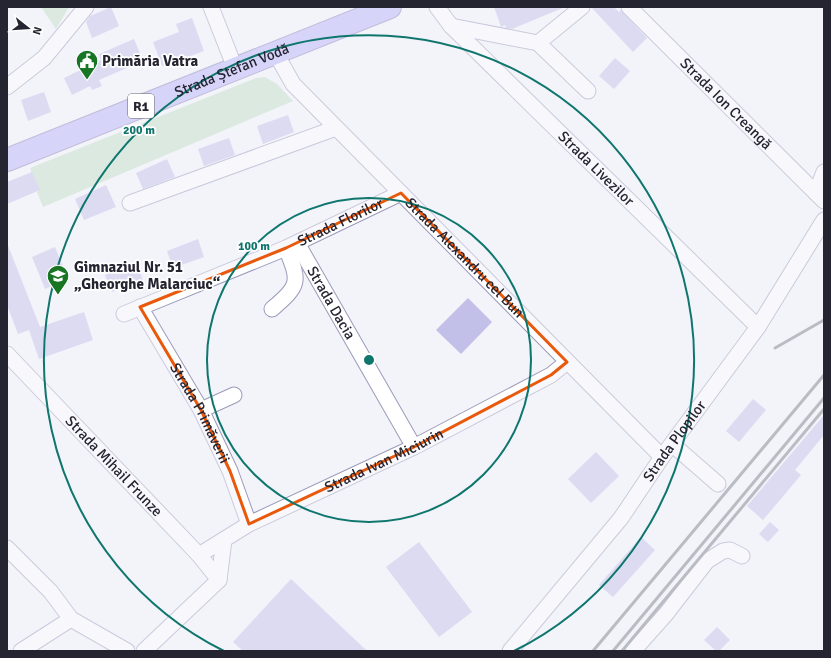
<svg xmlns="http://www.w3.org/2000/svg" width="831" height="658" font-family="Signika,sans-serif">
	<rect width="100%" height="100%" fill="#f3f3fa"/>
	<g fill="#c2dec1">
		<path d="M41 7H69L56 29Z"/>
		<path d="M265 77 277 84 293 101 43 207 37 192 39 190 30 168 256 78Z"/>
	</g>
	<g fill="#c2bfe8">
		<path d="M111 7 119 26 92 38 86 22 90 16Z"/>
		<path d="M494 7H565L512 29 506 28 505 25 501 27Z"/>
		<path d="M591 7H614L619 12 621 10 647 38 633 52Z"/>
		<path d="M192 18 204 51 162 66 153 42 179 32 176 24Z"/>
		<path d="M134 39 143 61 99 80 102 86 92 90 90 86 72 95 64 78 101 60 99 54Z"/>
		<path d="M615 58 630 71 614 89 599 76Z"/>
		<path d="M44 92 51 112 28 121 21 100Z"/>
		<path d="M288 115 294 132 263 144 257 126Z"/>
		<path d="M229 138 235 155 204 166 198 149Z"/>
		<path d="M167 159 175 177 143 189 136 173Z"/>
		<path d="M32 172 40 190 7 204V182Z"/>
		<path d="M106 185 116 207 84 220 75 199Z"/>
		<path d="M198 239 204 257 173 268 167 251Z"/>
		<path d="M7 243 40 327 84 312 93 340 39 359 29 330 18 334 7 305Z"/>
		<path d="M55 247 68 279 45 289 32 257Z"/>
		<path d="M137 263 143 281 112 292 105 275Z"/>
		<path d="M468 298 492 322 461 354 436 330Z"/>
		<path d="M753 399 766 410 739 442 726 431Z"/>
		<path d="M824 415V435L795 470 801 475 763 520 747 506Z"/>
		<path d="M596 452 619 476 591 503 568 479Z"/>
		<path d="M770 522 779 530 768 542 759 534Z"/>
		<path d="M641 537 655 550 613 597 599 585Z"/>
		<path d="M419 542 472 612 439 637 386 567Z"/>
		<path d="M291 579 367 651H243L233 642Z"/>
		<path d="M717 627 730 640 719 651H716L704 640Z"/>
	</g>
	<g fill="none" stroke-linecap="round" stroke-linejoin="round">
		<g stroke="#9c9aba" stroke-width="17">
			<g id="minor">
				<path d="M211 7 235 68"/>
				<path id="s1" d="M437 7 451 26 758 327"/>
				<path id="s2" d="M629 7 824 201"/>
				<path d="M451 26 538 43 588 91"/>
				<path d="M538 43 582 7"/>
				<path id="s3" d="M275 52 293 84 662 457"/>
				<path d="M7 87 44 58 86 7"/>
				<path d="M816 193 824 172"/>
				<path d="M130 203 336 128"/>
				<path id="s4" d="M297 243 414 447"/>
				<path id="s5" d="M140 307 201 410 230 471 249 524"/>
				<path d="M272 309C300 285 300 282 286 248"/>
				<path id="s6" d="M124 314 286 248 401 193"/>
				<path id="s7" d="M7 354 199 555 219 580"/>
				<path d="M201 410 234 395"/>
				<path d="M672 444 718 484"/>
				<path d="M7 548 51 592 71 619 127 651"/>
				<path id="s8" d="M199 555 249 524 414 447 551 375 567 362"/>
				<path d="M21 651 71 619"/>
				<path d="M144 651 219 580 224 540"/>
				<path id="s9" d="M510 651 621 518 662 457 758 327 824 220"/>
				<path d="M633 651 666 614 707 561 723 551 730 550 742 556"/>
			</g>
		</g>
		<g stroke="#837eb2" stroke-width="24">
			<g id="highway">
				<path id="s10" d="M7 160 390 7"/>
			</g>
		</g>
		<use href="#minor" stroke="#fff" stroke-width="15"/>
		<use href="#highway" stroke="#b6aff8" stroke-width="22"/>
		<g stroke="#787882" stroke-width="3">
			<path d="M775 348 824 320"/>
			<path d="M593 651 824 375"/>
			<path d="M613 651 824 398"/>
			<path d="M622 651 824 409"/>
		</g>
	</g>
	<path d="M0 0H831V658H0ZM401 193 567 362 551 375 414 447 249 524 230 471 201 410 140 307 286 248Z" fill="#f3f3fa" fill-opacity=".55" fill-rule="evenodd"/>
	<path fill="none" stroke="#e8590c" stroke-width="3" stroke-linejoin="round" d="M401 193 567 362 551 375 414 447 249 524 230 471 201 410 140 307 286 248Z"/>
	<g fill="none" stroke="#0f766e" stroke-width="2">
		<circle cx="369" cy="360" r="162"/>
		<path d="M224 651A325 325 0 1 1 514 651"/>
	</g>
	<defs>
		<g id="civic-pin" transform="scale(1.15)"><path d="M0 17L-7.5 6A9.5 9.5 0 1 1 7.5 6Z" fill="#187524" stroke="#fff"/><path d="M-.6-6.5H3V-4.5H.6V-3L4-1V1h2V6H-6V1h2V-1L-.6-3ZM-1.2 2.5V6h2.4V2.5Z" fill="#fff"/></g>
		<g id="school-pin" transform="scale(1.15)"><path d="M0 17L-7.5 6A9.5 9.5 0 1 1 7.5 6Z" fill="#187524" stroke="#fff"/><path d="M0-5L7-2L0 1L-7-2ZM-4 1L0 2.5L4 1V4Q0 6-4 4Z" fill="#fff"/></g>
	</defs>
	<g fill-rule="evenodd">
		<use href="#civic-pin" x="87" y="61"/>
		<use href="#school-pin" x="58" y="276"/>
	</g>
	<g text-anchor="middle" stroke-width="3.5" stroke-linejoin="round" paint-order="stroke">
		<rect fill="#fff" stroke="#66666f" stroke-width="1" x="128" y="94" width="26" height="24" rx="3"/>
		<g font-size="14" font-weight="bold" fill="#252431">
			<text x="141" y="111">R1</text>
		</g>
		<g font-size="15" font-weight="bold" fill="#252431" stroke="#fff" text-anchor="start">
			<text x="102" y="66">Primăria Vatra</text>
			<text x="74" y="272">Gimnaziul Nr. 51<tspan x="74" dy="17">„Gheorghe Malarciuc“</tspan></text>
		</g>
		<g font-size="15" fill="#252431" stroke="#fff">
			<text dy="5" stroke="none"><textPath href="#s10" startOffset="242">Strada Ștefan Vodă</textPath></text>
			<text dy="5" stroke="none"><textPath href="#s2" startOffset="137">Strada Ion Creangă</textPath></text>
			<text dy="5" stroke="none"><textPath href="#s1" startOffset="227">Strada Livezilor</textPath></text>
			<text dy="5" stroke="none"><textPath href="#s6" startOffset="235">Strada Florilor</textPath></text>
			<text dy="5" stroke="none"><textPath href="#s3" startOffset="281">Strada Alexandru cel Bun</textPath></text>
			<text dy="5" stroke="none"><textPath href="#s4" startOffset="69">Strada Dacia</textPath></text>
			<text dy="5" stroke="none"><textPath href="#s5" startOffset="122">Strada Primăverii</textPath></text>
			<text dy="5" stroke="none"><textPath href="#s9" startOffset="267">Strada Plopilor</textPath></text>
			<text dy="5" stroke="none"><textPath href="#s8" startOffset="208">Strada Ivan Miciurin</textPath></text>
			<text dy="5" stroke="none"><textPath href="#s7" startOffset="155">Strada Mihail Frunze</textPath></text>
		</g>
	</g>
	<circle cx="369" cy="360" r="6" fill="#0f766e" stroke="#fff" stroke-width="2"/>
	<g font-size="12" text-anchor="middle" font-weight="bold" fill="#0f766e" stroke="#fff" stroke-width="3.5" stroke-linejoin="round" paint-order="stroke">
		<text x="139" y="134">200 m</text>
		<text x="254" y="250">100 m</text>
	</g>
	<rect width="831" height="658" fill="none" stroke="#252431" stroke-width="16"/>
	<g transform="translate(28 28) rotate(107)" stroke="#ffffff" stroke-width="3" paint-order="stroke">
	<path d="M0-3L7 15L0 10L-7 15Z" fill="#252431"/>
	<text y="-6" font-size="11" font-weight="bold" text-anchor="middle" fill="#252431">N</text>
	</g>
</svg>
